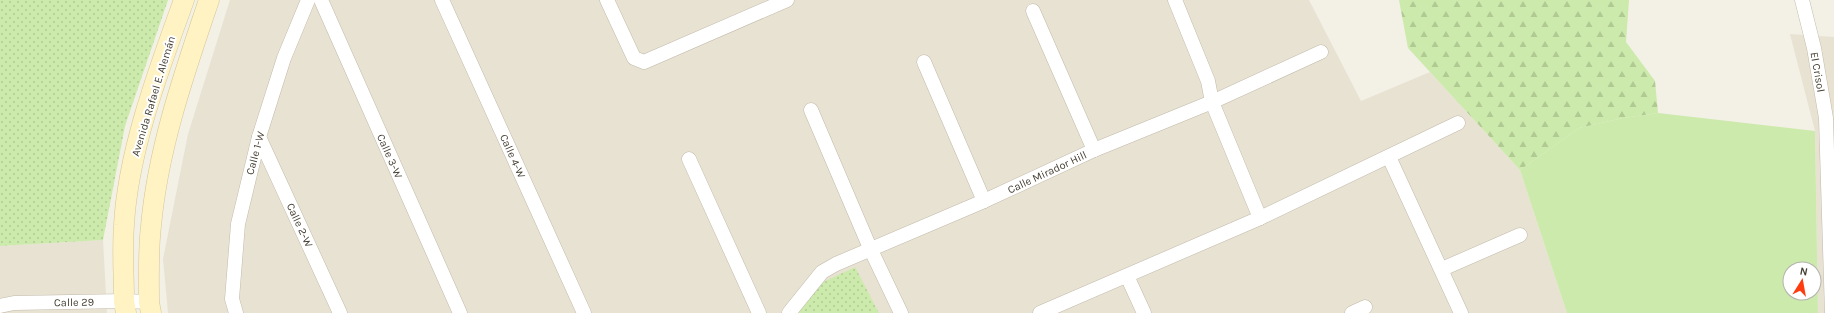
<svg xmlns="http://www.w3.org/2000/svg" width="1834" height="313" font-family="Karla,sans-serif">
	<defs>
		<pattern id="forest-firs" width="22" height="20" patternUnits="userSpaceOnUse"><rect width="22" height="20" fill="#cceaab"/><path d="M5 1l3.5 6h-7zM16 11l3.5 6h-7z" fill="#b1ca94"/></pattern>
		<pattern id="park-dots" width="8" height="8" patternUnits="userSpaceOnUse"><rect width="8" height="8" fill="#cceaab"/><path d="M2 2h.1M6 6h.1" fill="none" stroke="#b1ca94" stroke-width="1.8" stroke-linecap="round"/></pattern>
	</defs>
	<rect width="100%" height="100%" fill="#f3f0e5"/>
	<g fill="#e8e2d3">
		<path d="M230 0H1309L1361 101 1430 72 1520 170 1567 313H879L854 267 790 313H168L163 259 188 134Z"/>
		<path d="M1790 34 1834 37V313H1818L1815 131Z"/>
		<path d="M103 240 107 313H0V246Z"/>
	</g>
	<path fill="#cceaab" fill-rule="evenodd" d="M1658 113 1815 131 1818 313H1567L1520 170 1579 128 1623 118ZM1790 269H1814V293H1790Z"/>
	<path fill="url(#forest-firs)" d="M1399 0H1629L1626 42 1655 81 1658 113 1623 118 1579 128 1520 170 1408 48Z"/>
	<g fill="url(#park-dots)">
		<path d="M0 0H168L125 126 103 240 0 246Z"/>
		<path d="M855 267 879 313H790L813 287Z"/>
	</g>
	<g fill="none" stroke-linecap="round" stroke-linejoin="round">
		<g stroke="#c2bbaa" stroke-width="15">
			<g id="street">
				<path d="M321 0 460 313"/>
				<path d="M442 0 584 313"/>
				<path d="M607 0 634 58 644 62 787 0"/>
				<path d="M1175 0 1208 81 1212 102 1260 218"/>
				<path d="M1802 0 1814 48 1826 118 1832 313"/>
				<path d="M1033 11 1094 150"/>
				<path d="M924 62 984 201"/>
				<path d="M811 110 870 248 901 313"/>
				<path d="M259 137 340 313"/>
				<path d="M1389 157 1461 313"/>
				<path d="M689 159 759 313"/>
				<path d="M1442 269 1520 235"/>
				<path d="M1127 276 1144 313"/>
				<path d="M0 306 14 303 124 301 149 302"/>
				<path d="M236 313 232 299 238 224 259 137 284 58 308 0"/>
				<path d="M789 313 822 272 836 264 984 201 1094 150 1212 102 1321 52"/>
				<path d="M1040 313 1260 218 1458 123"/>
				<path d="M1352 313 1365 307"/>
			</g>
		</g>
		<g stroke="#d6c692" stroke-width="21">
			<g id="secondary">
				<path d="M126 313 124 301C124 276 122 250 124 225 128 151 159 69 184 0"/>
				<path d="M151 313 149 302C149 277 148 251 151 226 158 148 184 74 209 0"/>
			</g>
		</g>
		<use href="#street" stroke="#fff" stroke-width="14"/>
		<use href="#secondary" stroke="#fff2c3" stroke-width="20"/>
	</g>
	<g text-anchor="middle" stroke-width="4" stroke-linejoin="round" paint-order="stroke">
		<g font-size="11" fill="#464034" stroke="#fff">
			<text transform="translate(1818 72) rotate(80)" y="4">El Crisol</text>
			<text transform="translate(153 96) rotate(-73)" y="4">Avenida Rafael E. Alemán</text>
			<text transform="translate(255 153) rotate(-75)" y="4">Calle 1-W</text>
			<text transform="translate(390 156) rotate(66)" y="4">Calle 3-W</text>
			<text transform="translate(513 156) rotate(66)" y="4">Calle 4-W</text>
			<text transform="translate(1047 172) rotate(-25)" y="4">Calle Mirador Hill</text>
			<text transform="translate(300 225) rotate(65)" y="4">Calle 2-W</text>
			<text transform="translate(74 302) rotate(-1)" y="4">Calle 29</text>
		</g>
	</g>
	<g transform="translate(1802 281) rotate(11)"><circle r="19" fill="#ffffff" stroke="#b5b3ae"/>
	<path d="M0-3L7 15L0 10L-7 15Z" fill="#ff3c10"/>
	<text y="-6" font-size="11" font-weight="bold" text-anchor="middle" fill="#464034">N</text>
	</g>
</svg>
